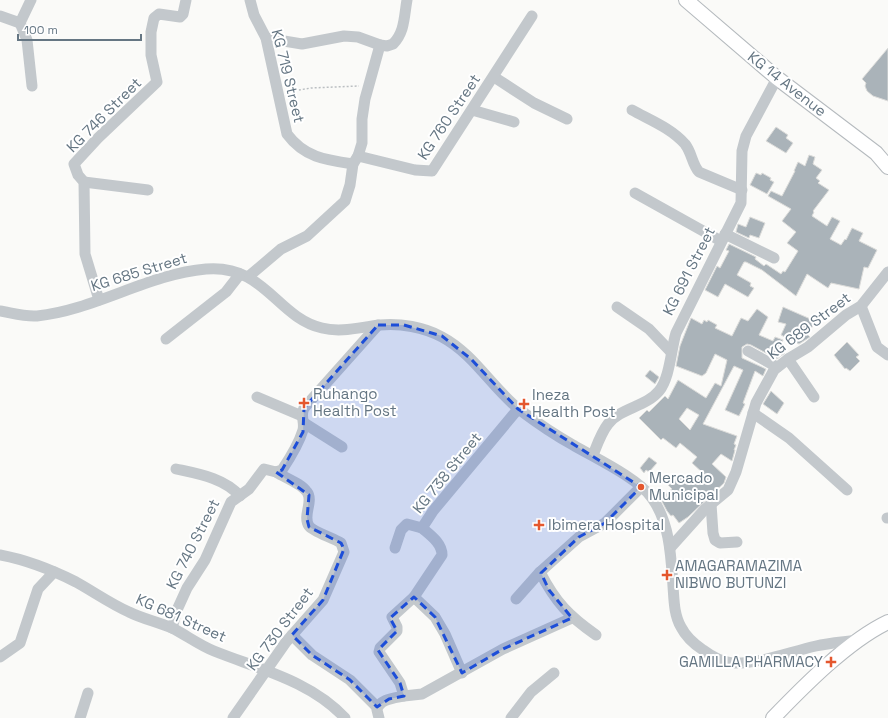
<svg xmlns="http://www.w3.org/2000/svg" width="888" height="718" font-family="'Space Grotesk',sans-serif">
	<rect width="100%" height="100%" fill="#fafaf8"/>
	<g fill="#aab3b9" stroke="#dcdcda" fill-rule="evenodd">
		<path d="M888 48V101L873 96 867 91 865 86 866 83 862 79Z"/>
		<path d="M776 127 788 135 786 138 793 143 786 153 766 141Z"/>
		<path d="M809 155 815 157 813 164 822 170 816 178 820 181 818 183 829 190 813 211 814 212 812 216 827 226 832 217 840 221 830 239 841 245 845 239 846 240 852 228 863 233 859 241 877 250 868 268 864 267 859 289 831 283 828 288 807 274 796 296 762 270 746 262H744L737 275 751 283 750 286 754 288 748 297 725 284 718 297 705 290 717 266 720 268 729 251 726 250 729 244 756 257 755 259 764 266 766 264 781 274 783 271 785 272 798 251 787 243 796 232 782 221 791 209 768 196 771 191 782 196 795 171H794L798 162 805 166Z"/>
		<path d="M756 173 761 175 762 173 771 178 770 180 774 182 767 194 750 185Z"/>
		<path d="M750 217 765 223 759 238 750 235 749 238 736 232 738 224 746 227Z"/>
		<path d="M783 307 815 321 808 335 810 337 799 344 781 335 786 324 778 322Z"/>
		<path d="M757 309 768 317 759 335 773 341 775 337 783 340 779 349 785 353 777 359 751 345 747 344 742 347V358L766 369 763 376 755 371 743 403 745 404 739 416 725 410 743 370 734 366 703 424 737 436 734 444 736 445 734 450H735L732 461 721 454 712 464 726 477 724 483 688 517 679 523 673 515 671 516 667 511 660 498 672 489 668 485 680 475 687 483 691 480 694 483 704 474 692 463 697 457 680 443 676 448 663 438 661 440 639 418 647 410 649 412 665 396 668 399 678 380 706 398 715 383 721 386 727 360 715 354 706 373 702 376 676 366 680 346 691 318 702 324 704 320 707 322 708 320 717 325 715 328 732 336 741 318 748 321ZM687 408 699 415 690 430 679 419Z"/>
		<path d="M847 342 859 355 856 357 860 361 850 371 846 368 845 369 834 355Z"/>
		<path d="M650 370 659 377 655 384 645 376Z"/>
		<path d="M771 391 784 403 777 414 763 404Z"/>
		<path d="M649 457 657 463 649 472 646 470 644 473 640 468Z"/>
	</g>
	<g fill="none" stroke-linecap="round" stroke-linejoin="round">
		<g stroke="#b5babe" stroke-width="16">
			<g id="major">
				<path d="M686 0 777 78 876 153 888 167"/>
				<path d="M773 718C804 686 848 641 888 622"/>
			</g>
		</g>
		<path stroke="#bbbfc2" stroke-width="1.5" stroke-dasharray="2 2" stroke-linecap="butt" d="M287 92 311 88 359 86"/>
		<g stroke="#c3c8cc" stroke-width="11">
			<path d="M250 0 254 15 266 38 287 134C304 157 325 160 353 164"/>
			<path d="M0 16 20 23 31 0"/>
			<path d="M20 23 27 40 32 86"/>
			<path d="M266 38 302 44 344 36 358 37 380 45"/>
			<path d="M494 77 534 103 567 119"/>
			<path d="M472 110 514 122"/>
			<path d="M632 110C650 120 671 128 685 144 692 153 692 164 699 172L742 190"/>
			<path d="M358 156 415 170 432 171 532 16"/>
			<path d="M84 182 148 190"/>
			<path d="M635 193 721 241"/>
			<path d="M725 234 774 258"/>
			<path d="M248 277 281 249 307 236 345 201 350 185 353 164 358 156 362 143V119L365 99 380 45 387 46 393 44C405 32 404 16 407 0"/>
			<path d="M99 300 85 254 84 182 78 175 74 164 98 138 157 82 151 55V32L154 18 159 14 180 17 183 14 186 0"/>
			<path d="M861 306 877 347 888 355"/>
			<path d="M617 307 649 329 670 351"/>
			<path d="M0 311C12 313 25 317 37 316 95 310 148 274 206 269 265 264 276 317 322 328 341 333 361 327 380 325 400 323 424 327 442 337 474 354 492 388 520 410 536 422 555 435 573 445 595 458 638 478 652 498 670 523 671 557 673 586 674 600 674 615 681 627 686 637 694 644 703 650 711 656 722 662 732 663 760 664 789 652 816 646 829 643 844 642 858 640"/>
			<path d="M166 339 226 292 240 274"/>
			<path d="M748 351 777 367"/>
			<path d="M788 359 814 397"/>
			<path d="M257 397 302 416"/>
			<path d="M753 413 789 438 847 490"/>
			<path d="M304 423 342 447"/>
			<path d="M593 455C597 445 601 433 608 424 620 408 646 407 659 391 670 378 671 349 676 333L741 203 742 151 746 136 777 78"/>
			<path d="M176 469C199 474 224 478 240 496"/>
			<path d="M711 504 713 533 715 540 720 543 737 542"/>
			<path d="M887 518H888"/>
			<path d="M395 548 401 530 407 524 422 528"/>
			<path d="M670 548 705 509 728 490 736 472 756 403 774 370 788 359 808 347 846 315 861 306 888 272"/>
			<path d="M0 555C27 560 52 570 76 582 94 592 111 604 129 612 143 619 158 622 172 628 186 635 199 645 214 651 259 669 311 681 345 718"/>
			<path d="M414 597 435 617 445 634 462 673"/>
			<path d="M516 599 540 572"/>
			<path d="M172 628 177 610 187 588 205 560 231 502 249 489 264 469 276 472 282 470C290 458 299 443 303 430 305 422 300 416 304 408L378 325"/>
			<path d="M292 635 312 655 350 680 377 707"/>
			<path d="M596 635C569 616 556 603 540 572L579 537 605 523 641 487"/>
			<path d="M0 657 20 643 38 589 54 572"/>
			<path d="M404 696 422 694 503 649 572 618"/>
			<path d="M80 718 88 693"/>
			<path d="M233 718 286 642 323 600 344 552 341 543C334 538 313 532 309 526 302 516 314 501 307 492 301 483 285 478 276 472"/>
			<path d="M379 718 377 710C379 699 395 698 404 696L400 683 379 652 380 648 397 631V627L392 617 414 597 442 555C442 543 430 535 422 528L433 511 518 409"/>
			<path d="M511 718 531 692 554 673"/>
		</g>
		<use href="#major" stroke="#fff" stroke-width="14"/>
	</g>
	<path fill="#1d4ed8" fill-opacity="0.2" stroke="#1d4ed8" stroke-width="3" stroke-dasharray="8 5" stroke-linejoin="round" d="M378 325H404L442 336 471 359 518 409 641 487 605 523 579 537 541 573 549 590 572 618 503 649 462 673 435 617 414 597 390 618 397 631 378 650 400 683 404 696 389 699 377 707 350 680 312 655 292 635 323 600 344 549 341 543 309 527 307 519 309 495 276 472 282 470 303 432 304 408Z"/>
	<g fill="#e4572e" stroke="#fff" stroke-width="1.5">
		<path d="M302 397h4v4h4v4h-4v4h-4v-4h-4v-4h4z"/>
		<path d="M522 398h4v4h4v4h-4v4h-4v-4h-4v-4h4z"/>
		<circle cx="641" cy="487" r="4"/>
		<path d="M537 519h4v4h4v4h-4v4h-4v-4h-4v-4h4z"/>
		<path d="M665 569h4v4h4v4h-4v4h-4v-4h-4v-4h4z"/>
		<path d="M829 656h4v4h4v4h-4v4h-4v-4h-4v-4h4z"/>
	</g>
	<g text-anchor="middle" stroke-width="4" stroke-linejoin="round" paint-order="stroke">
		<g font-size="15" fill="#657683" stroke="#fff">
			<text transform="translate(288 76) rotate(76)" y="5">KG 719 Street</text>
			<text transform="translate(787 84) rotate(38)" y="5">KG 14 Avenue</text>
			<text transform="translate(104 115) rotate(-45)" y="5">KG 746 Street</text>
			<text transform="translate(449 117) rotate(-56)" y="5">KG 760 Street</text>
			<text transform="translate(689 271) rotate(-63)" y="5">KG 691 Street</text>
			<text transform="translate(139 272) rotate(-17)" y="5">KG 685 Street</text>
			<text transform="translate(809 326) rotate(-37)" y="5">KG 689 Street</text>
			<text transform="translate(447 473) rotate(-51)" y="5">KG 738 Street</text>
			<text transform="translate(193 544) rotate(-63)" y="5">KG 740 Street</text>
			<text transform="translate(181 618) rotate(24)" y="5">KG 681 Street</text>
			<text transform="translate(280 629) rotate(-53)" y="5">KG 730 Street</text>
		</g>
		<g font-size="15" fill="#657683" stroke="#fff" text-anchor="start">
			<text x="313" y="399">Ruhango<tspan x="313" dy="17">Health Post</tspan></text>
			<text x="532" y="400">Ineza<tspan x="532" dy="17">Health Post</tspan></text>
			<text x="649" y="483">Mercado<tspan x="649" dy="17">Municipal</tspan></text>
			<text x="548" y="530">Ibimera Hospital</text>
			<text x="675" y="571">AMAGARAMAZIMA<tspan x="675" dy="17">NIBWO BUTUNZI</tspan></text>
			<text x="823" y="667" text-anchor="end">GAMILLA PHARMACY</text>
		</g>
	</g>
	<path d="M18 34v6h123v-6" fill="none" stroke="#657683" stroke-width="2"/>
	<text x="24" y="34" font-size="12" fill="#657683" stroke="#ffffff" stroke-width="3" paint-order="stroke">100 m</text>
</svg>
